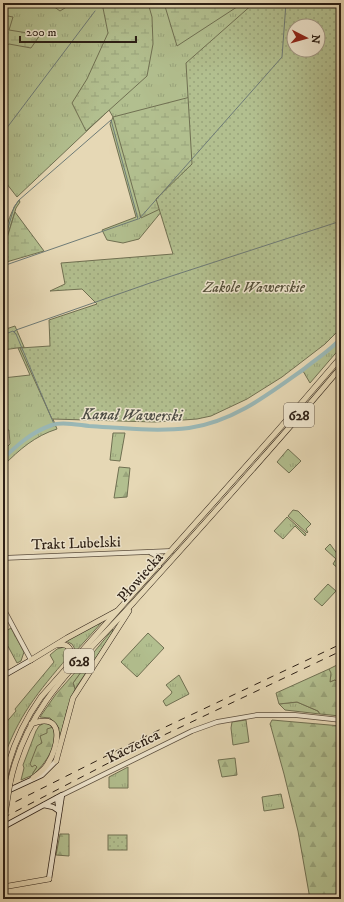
<svg xmlns="http://www.w3.org/2000/svg" width="344" height="902" font-family="'IM FELL DW Pica',serif">
	<defs>
		<pattern id="grass-tufts" width="24" height="20" patternUnits="userSpaceOnUse"><rect width="24" height="20" fill="#b2bf8f"/><path d="M3 7l-1-3M5 7V3M7 7l1-3M15 17l-1-3M17 17v-4M19 17l1-3" fill="none" stroke="#99a47b"/></pattern>
		<pattern id="forest-firs" width="22" height="20" patternUnits="userSpaceOnUse"><rect width="22" height="20" fill="#b2bf8f"/><path d="M5 1l3.5 6h-7zM16 11l3.5 6h-7z" fill="#99a47b"/></pattern>
		<pattern id="wetland-marsh" width="20" height="14" patternUnits="userSpaceOnUse"><rect width="20" height="14" fill="#b2bf8f"/><path d="M1 5h8M5 5V1M11 12h8M15 12V8" fill="none" stroke="#99a47b"/></pattern>
		<pattern id="park-dots" width="8" height="8" patternUnits="userSpaceOnUse"><rect width="8" height="8" fill="#b2bf8f"/><path d="M2 2h.1M6 6h.1" fill="none" stroke="#99a47b" stroke-width="1.8" stroke-linecap="round"/></pattern>
	</defs>
	<rect width="100%" height="100%" fill="#e6d8b5"/>
	<filter id="stains"><feTurbulence type="fractalNoise" baseFrequency=".005" numOctaves="4"/><feColorMatrix values="0 0 0 0 .2 0 0 0 0 .09 0 0 0 0 .02 0 0 0 .5 -.17"/></filter>
	<radialGradient id="worn" r=".72"><stop offset=".6" stop-color="#630" stop-opacity="0"/><stop offset="1" stop-color="#630" stop-opacity=".3"/></radialGradient>
	<g fill="url(#grass-tufts)" stroke="#707052">
		<path d="M3 3H288L294 50 139 239 123 243 107 240 102 230 136 217 110 124 113 117 109 110 17 197 3 179Z"/>
		<path d="M19 200 20 202 16 208 3 251C3 235 9 213 19 200Z"/>
		<path d="M341 339V347L310 383 303 371Z"/>
		<path d="M24 347 57 429C35 436 20 449 3 466V451L10 444 9 430H3V378L30 375 18 348Z"/>
		<path d="M113 433H125L120 461 110 460Z"/>
		<path d="M288 449 301 461 289 473 277 462Z"/>
		<path d="M293 510 298 511 311 524 306 529 308 532 307 533 288 516Z"/>
		<path d="M287 517 306 534 305 536 295 526 283 539 274 531Z"/>
		<path d="M330 544 341 559V574L340 570 333 564 336 559 325 549Z"/>
		<path d="M103 621 76 651 72 644 66 641Z"/>
		<path d="M11 628 24 652 21 661 17 663 3 637V633Z"/>
		<path d="M113 629 112 634 75 689 73 683 81 672 80 669Z"/>
		<path d="M148 633 164 648 137 677 121 662Z"/>
		<path d="M64 647 68 651V657C38 692 18 716 3 760V726L16 711 15 709 54 662 50 655 57 649Z"/>
		<path d="M341 663V685L335 680 330 682 329 669Z"/>
		<path d="M179 675 189 694 166 706 163 701 171 694 172 692 166 685Z"/>
		<path d="M297 702 318 711 320 714 285 710 279 704Z"/>
		<path d="M246 720 249 742 233 745 231 728 232 722Z"/>
		<path d="M46 722 53 727 42 740 35 765 37 767 33 773V775L21 780 24 768 23 765 36 731 39 726Z"/>
		<path d="M128 767V788H109V777Z"/>
		<path d="M281 794 284 808 264 811 262 797Z"/>
	</g>
	<g fill="url(#forest-firs)" stroke="#707052">
		<path d="M119 467 130 468 127 497 114 498Z"/>
		<path d="M79 668 81 672 73 683 75 689 67 710 55 758 54 757 59 728 50 718 40 717 56 694Z"/>
		<path d="M329 669 331 673 330 682 335 680 341 685V690L337 697 341 701 340 716 320 714 318 711 297 702 279 704 276 693Z"/>
		<path d="M272 720 341 726V899H310L298 831 284 774 271 727 270 724Z"/>
		<path d="M53 727C59 745 45 764 33 775V773L37 767 35 765 32 767 30 764 37 746 42 743 40 736 47 733V729Z"/>
		<path d="M235 758 237 775 222 777 218 760Z"/>
		<path d="M60 834H69V856L56 855Z"/>
	</g>
	<g fill="url(#wetland-marsh)" stroke="#707052">
		<path d="M52 3H73L60 11 53 6Z"/>
		<path d="M102 3H148L152 17 153 44 147 76 86 131 72 103 87 79 108 33Z"/>
		<path d="M164 3H243L177 46Z"/>
		<path d="M3 15 13 17 9 30 40 35 31 48 9 44 3 47Z"/>
		<path d="M294 50 160 209 141 218 113 117 198 95Z"/>
		<path d="M15 212 44 251 3 263V251Z"/>
		<path d="M15 326 24 347 3 350V330Z"/>
	</g>
	<g fill="url(#park-dots)" stroke="#707052" fill-rule="evenodd">
		<path d="M254 3H341V328L325 344 282 377 247 399 211 416 197 419 155 422 52 419 20 348 50 346 49 320 97 304 82 289 50 291 65 284 61 263 173 254 156 199 192 164 186 63ZM294 26H318V50H294Z"/>
		<rect x="108" y="835" width="19" height="15"/>
	</g>
	<path fill="#b2bf8f" stroke="#707052" d="M328 584 336 591 322 606 314 599Z"/>
	<g fill="none" stroke-linecap="round" stroke-linejoin="round">
		<g stroke="#6e7b77" stroke-width="1">
			<path d="M3 133 95 11"/>
			<path d="M139 219 282 57 286 3"/>
			<path d="M3 246 14 207 19 200 111 120 138 219 3 266"/>
			<path d="M14 332 16 330 150 283 341 221"/>
			<path d="M3 335 13 331 16 334 54 424"/>
		</g>
		<path stroke="#9ab8b7" stroke-width="4" d="M3 459C18 444 32 432 52 425 62 421 79 425 89 426 122 428 156 432 189 428 233 422 269 394 304 369 316 359 331 350 341 338"/>
		<g stroke="#5b4e3e" stroke-width="5.5">
			<g id="tertiary">
				<path d="M151 553 155 555 159 566"/>
				<path d="M3 558 171 551"/>
				<path d="M3 608 31 660"/>
				<path d="M62 795 192 731 217 722 257 715H295L341 720"/>
			</g>
		</g>
		<g stroke="#2d2016" stroke-width="6">
			<g id="secondary">
				<path d="M3 676 31 660"/>
				<path d="M3 793 42 775 56 761"/>
				<path d="M57 798 59 812"/>
				<path d="M44 805 53 807 59 811"/>
				<path d="M3 827 62 795 49 879"/>
			</g>
		</g>
		<g stroke="#2d2016" stroke-width="6">
			<g id="primary">
				<path d="M57 645C70 642 72 651 72 661"/>
				<path d="M31 660 67 638 117 611"/>
				<path d="M31 724C66 710 59 747 47 765 43 771 38 774 33 778"/>
				<path d="M56 761 73 698 129 611"/>
				<path d="M10 783C27 702 81 661 133 603 203 525 274 447 341 367"/>
				<path d="M3 787C9 754 21 725 41 697L279 429 341 357"/>
				<path d="M3 887 49 879"/>
			</g>
		</g>
		<use href="#tertiary" stroke="#efe6cf" stroke-width="4"/>
		<use href="#secondary" stroke="#efe6cf" stroke-width="4.5"/>
		<use href="#primary" stroke="#e6d8b5" stroke-width="5"/>
		<g stroke="#2d2016" stroke-width="1" stroke-dasharray="7 7" stroke-linecap="butt">
			<path d="M3 808 140 739 341 644"/>
			<path d="M3 818 143 745 341 651"/>
		</g>
		<g stroke="#2d2016" stroke-width="6" stroke-linecap="butt">
			<path id="primary-bridge" d="M3 827 10 783"/>
		</g>
		<use href="#primary-bridge" stroke="#e6d8b5" stroke-width="5"/>
	</g>
	<g text-anchor="middle" stroke-width="3" stroke-linejoin="round" paint-order="stroke">
		<g fill="#efe6cf" stroke="#675b4e" stroke-width="1">
			<rect x="284" y="403" width="30" height="24" rx="3"/>
			<rect x="64" y="649" width="30" height="24" rx="3"/>
		</g>
		<g font-size="14" font-weight="bold" fill="#2d2016">
			<text x="299" y="420">628</text>
			<text x="79" y="666">628</text>
		</g>
		<g font-size="15" font-style="italic" fill="#55503a" stroke="#efe6cf">
			<text x="254" y="292">Zakole Wawerskie</text>
		</g>
		<g font-size="15" fill="#2d2016" stroke="#efe6cf">
			<text transform="translate(76 543) rotate(-2)" y="5">Trakt Lubelski</text>
			<text transform="translate(140 577) rotate(-49)" y="5">Płowiecka</text>
			<text transform="translate(133 746) rotate(-26)" y="5">Kaczeńca</text>
		</g>
		<g font-size="16" font-style="italic" fill="#4e4e46" stroke="#efe6cf">
			<text transform="translate(132 414) rotate(1)" y="6">Kanał Wawerski</text>
		</g>
	</g>
	<rect width="344" height="902" fill="none" stroke="#e6d8b5" stroke-width="16"/>
	<rect x="4" y="4" width="336" height="894" fill="none" stroke="#2d2016" stroke-width="2"/>
	<rect x="8" y="8" width="328" height="886" fill="none" stroke="#2d2016"/>
	<g transform="translate(306 38) rotate(96)"><circle r="19" fill="#efe6cf" stroke="#a19785"/>
	<path d="M0-3L7 15L0 10L-7 15Z" fill="#8f2418"/>
	<text y="-6" font-size="11" font-weight="bold" text-anchor="middle" fill="#2d2016">N</text>
	</g>
	<path d="M20 36v6h116v-6" fill="none" stroke="#2d2016" stroke-width="2"/>
	<text x="26" y="36" font-size="12" fill="#2d2016" stroke="#efe6cf" stroke-width="3" paint-order="stroke">200 m</text>
	<rect width="100%" height="100%" filter="url(#stains)"/>
	<rect width="100%" height="100%" fill="url(#worn)"/>
</svg>
